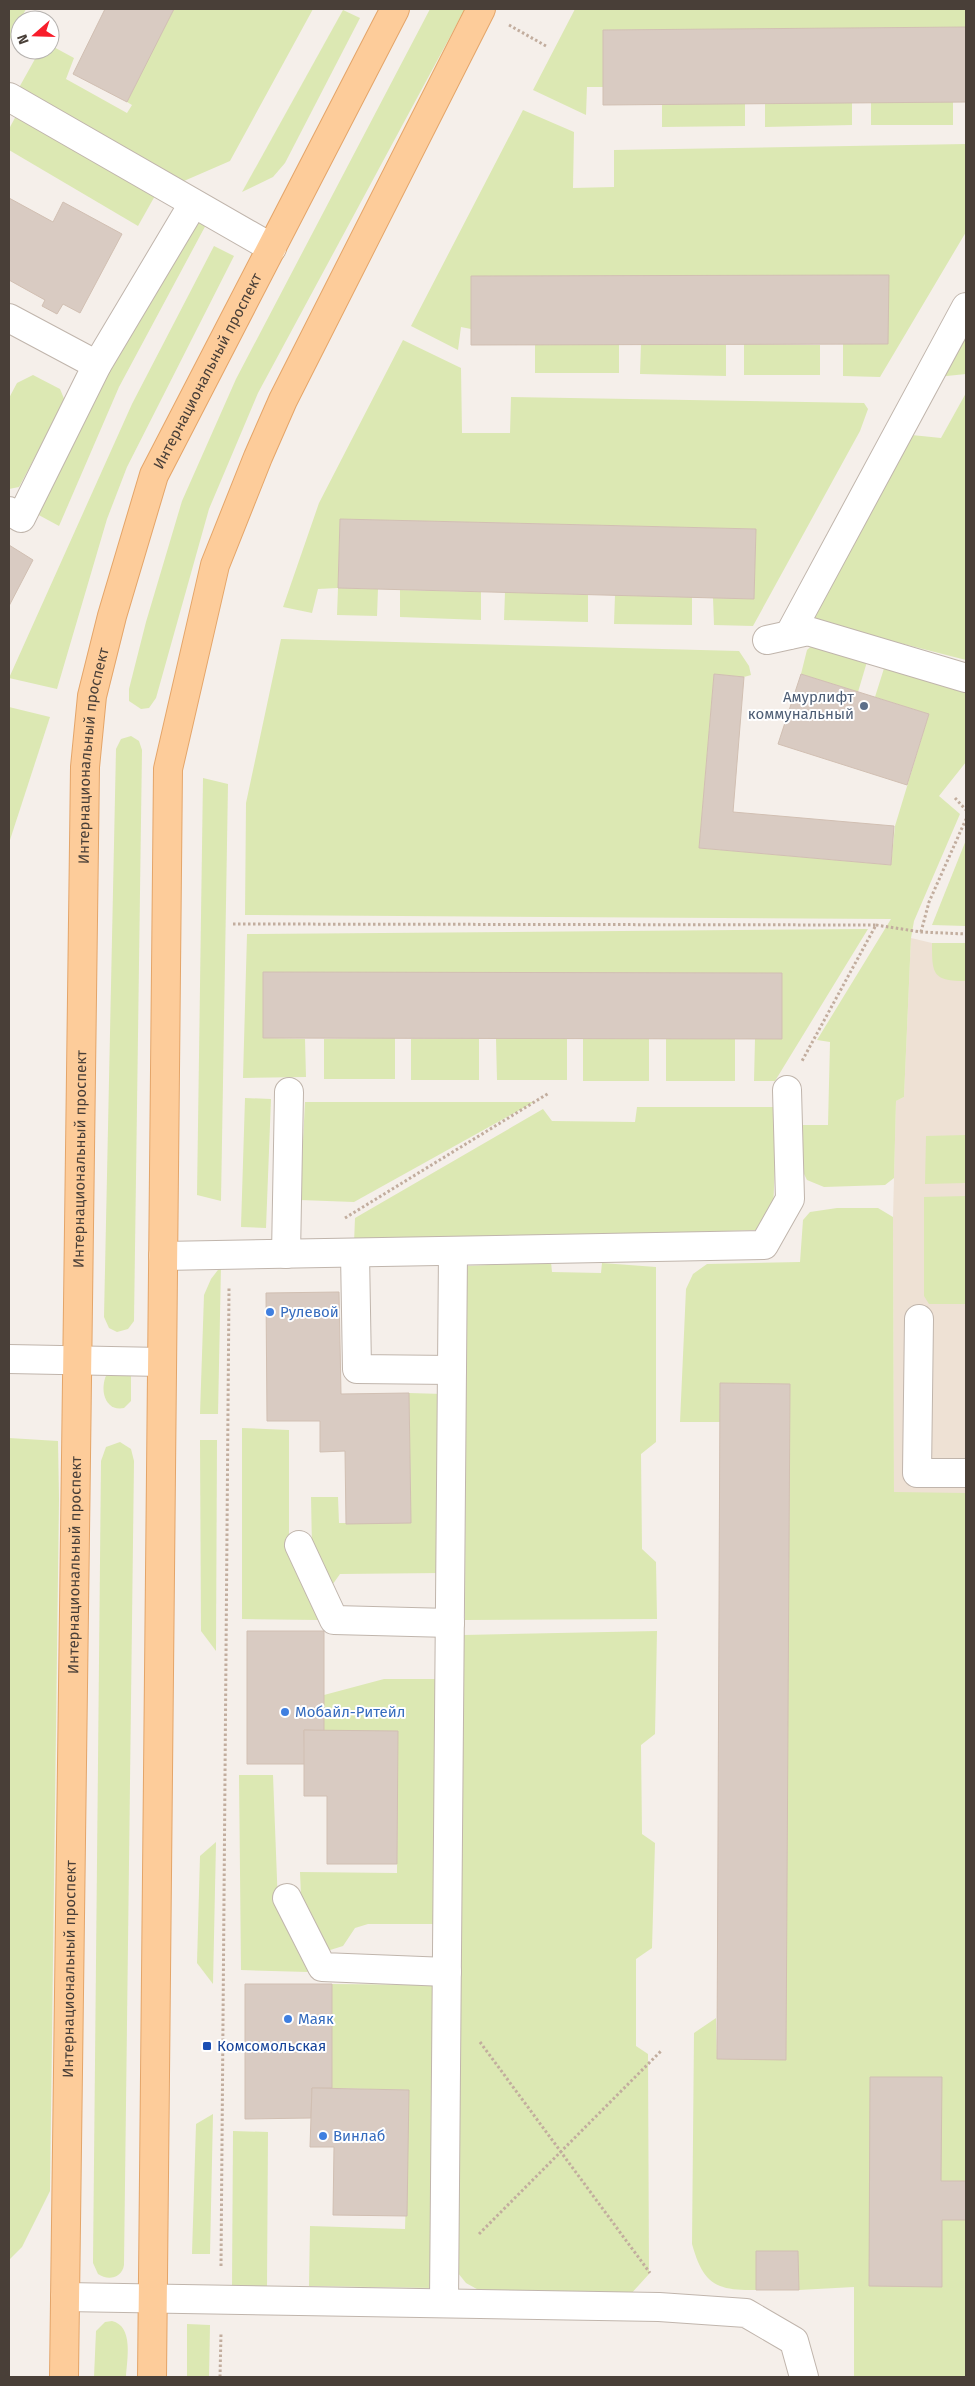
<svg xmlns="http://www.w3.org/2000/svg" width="975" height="2386" font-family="'Fira Sans',sans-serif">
	<rect width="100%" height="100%" fill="#f5efea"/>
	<path fill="#eee1d4" d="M911 938 932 943H966V1652L894 1492 893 1217 896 1101 904 1097Z"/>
	<g fill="#dce8b3">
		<path d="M9 9H26L9 41Z"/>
		<path d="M174 9H313L230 161 177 184 16 93 40 50H50V45L74 58 66 79 127 113 132 105 127 102Z"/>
		<path d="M430 9H465L258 393 209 509 156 698 149 708 141 709 129 701V689L146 622 182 501 236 379Z"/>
		<path d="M575 9H966V27L603 30V87H587L586 115 533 90Z"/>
		<path d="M343 10 360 18 285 163 273 177 242 192Z"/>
		<path d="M852 102V125L765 127V104Z"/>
		<rect x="871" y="102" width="82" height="23"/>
		<path d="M662 104H745V126L662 127Z"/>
		<path d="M523 110 574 132 573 188 614 187V150L966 144V232L880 377 843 376V344H888V275L471 276V329L461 327 458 350 411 326Z"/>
		<path d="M18 112 156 194 138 226 9 150V129Z"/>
		<path d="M194 213 208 221 119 387 59 526 35 513 101 370Z"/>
		<path d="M214 246 234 256 127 467 107 519 57 689 9 678 132 404Z"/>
		<path d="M966 335V374L937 377Z"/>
		<path d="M403 340 461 368 462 433H510L511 397 864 403 868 409 860 431 753 626 714 625 713 598 754 599 756 529 340 519 338 588 378 589 377 616 337 615 338 588 318 589 312 613 283 607 319 503Z"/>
		<rect x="535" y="344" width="84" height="29"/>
		<path d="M641 344 726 345V376L640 374Z"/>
		<path d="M744 344 820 345V375H744Z"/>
		<path d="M33 375 60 389 65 401 19 487 9 489V398L17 383Z"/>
		<path d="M966 393V660L802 618 902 434 941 438Z"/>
		<path d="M400 590 481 592V620L400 617Z"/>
		<path d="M505 592 588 595V622L504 620Z"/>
		<path d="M615 595 692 597V625L614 624Z"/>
		<path d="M281 639 739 651 749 666 751 675 744 677 714 674 699 848 891 865 895 826 929 714 875 697 886 662 966 689V762L939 796 960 814 914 921 911 938 904 1097 896 1101 894 1178 885 1185 824 1187 807 1180 800 1166 798 1125H828L830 1042 817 1040 891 919 245 915 246 803Z"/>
		<path d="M816 642 869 655 858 692 801 674 807 650Z"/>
		<path d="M9 707 50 717 9 843Z"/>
		<path d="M131 736 139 741 142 750 134 1321 128 1329 117 1332 109 1328 104 1317 116 749 121 739Z"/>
		<path d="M203 778 228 784 221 1201 197 1195Z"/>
		<path d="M966 840V926L932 925Z"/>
		<path d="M868 929 775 1081H754L755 1039H782V973H263L264 1038 305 1039 306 1077 243 1078 247 934Z"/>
		<path d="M932 943H966V981C932 981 932 974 932 943Z"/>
		<path d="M395 1038V1079H324V1039Z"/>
		<rect x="411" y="1039" width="68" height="41"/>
		<path d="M496 1039H567V1080H497Z"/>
		<rect x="583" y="1039" width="66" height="42"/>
		<rect x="666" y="1039" width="69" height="42"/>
		<path d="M245 1098 271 1099 266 1228 241 1227Z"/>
		<path d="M305 1102H534L354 1202 300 1200Z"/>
		<path d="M637 1107H777L773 1214 767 1224 756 1230 354 1243 355 1218 543 1109 552 1121 635 1122Z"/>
		<path d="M966 1135V1183L925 1184 926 1136Z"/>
		<path d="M966 1196V1304H929L924 1296V1197Z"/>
		<path d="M837 1208H878L893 1217 894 1492 966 1493V2377H854V2287L799 2290 798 2251H756V2290C715 2291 703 2283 692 2244L694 2033 716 2018 717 2059H786L790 1384 721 1422H680L686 1289 693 1274 707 1264 800 1262 803 1220 810 1212Z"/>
		<path d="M551 1262 552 1272 601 1273 602 1263 656 1267V1442L641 1454 642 1549 656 1562 657 1619 465 1620 466 1266Z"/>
		<path d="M221 1266 218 1414H200L204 1295 211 1279Z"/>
		<path d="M129 1371 131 1377V1401L124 1408C103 1412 99 1386 108 1372Z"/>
		<path d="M409 1393 443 1394 442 1573 340 1574 330 1588 312 1548 311 1497H338L339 1523H411Z"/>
		<path d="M242 1428 289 1430V1550L320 1620 242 1619Z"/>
		<path d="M9 1438 58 1441 59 1499 50 2191 22 2247 9 2260Z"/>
		<path d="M200 1440H217L216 1651 201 1631Z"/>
		<path d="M120 1442 131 1449 134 1461 124 2265C122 2278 108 2281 98 2274L93 2263 101 1461 106 1447Z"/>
		<path d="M657 1631 655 1734 641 1745 642 1834 655 1843 652 1948 636 1959V2046L648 2054 649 2274 629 2296 484 2293 466 2283 458 2273 463 1635Z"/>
		<path d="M384 1679H440L437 1924H368L355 1928 343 1946 327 1951 301 1896 300 1872 397 1873 398 1731H324V1695Z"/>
		<path d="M239 1775H273L278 1905 308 1972 241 1970Z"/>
		<path d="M216 1842 213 1984 197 1963 200 1856Z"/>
		<path d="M332 1984 437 1985 433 2288 309 2286 310 2226 405 2229 409 2090 332 2088Z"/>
		<path d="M213 2114 210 2254H192L196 2124Z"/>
		<path d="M233 2131 268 2132 267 2287H232Z"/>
		<path d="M112 2321C134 2326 127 2360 126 2377H94L96 2331 105 2322Z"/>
		<path d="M187 2324 210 2325 209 2377H187Z"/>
	</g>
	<g fill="#d9cbc2" stroke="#d1bfb2">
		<path d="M105 9H174L127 102 73 74Z"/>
		<path d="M966 27V102L603 105V30Z"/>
		<path d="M9 198 53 222 63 202 122 234 80 313 63 304 57 314 42 306 45 300 9 280Z"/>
		<path d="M889 275 888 344 471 345V276Z"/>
		<path d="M340 519 756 529 754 599 338 588Z"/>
		<path d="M9 545 33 560 9 606Z"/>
		<path d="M714 674 744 677 733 812 894 826 891 865 699 848Z"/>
		<path d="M801 674 929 714 907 785 778 744Z"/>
		<path d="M263 972 782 973V1039L263 1038Z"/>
		<path d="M339 1292 341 1394 409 1393 411 1523 346 1524 345 1451 320 1452V1421H267L266 1293Z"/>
		<path d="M720 1383 790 1384 786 2060 717 2059Z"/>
		<path d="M247 1631H324V1731L304 1730 305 1764H247Z"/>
		<path d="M304 1730 398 1731 397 1864H327V1796H304Z"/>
		<path d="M245 1984H332V2088H312L311 2118 245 2119Z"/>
		<path d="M870 2077H942L941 2181H966V2220H942V2287L869 2286Z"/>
		<path d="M312 2088 409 2090 407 2216 333 2215 334 2147H310Z"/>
		<path d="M756 2251H798L799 2290H756Z"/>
	</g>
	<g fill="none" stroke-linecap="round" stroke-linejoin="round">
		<g stroke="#c0b5ac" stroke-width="30">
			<g id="minor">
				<path d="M9 97 272 248"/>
				<path d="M9 318 97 365"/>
				<path d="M9 511 21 518 97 365 193 204"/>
				<path d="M789 635 966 307"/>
				<path d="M767 640 808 631 966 678"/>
				<path d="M355 1253 357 1369 452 1370"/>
				<path d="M286 1254 289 1092"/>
				<path d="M163 1256 764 1245 790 1199 787 1090"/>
				<path d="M919 1319 917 1473H966"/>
				<path d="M9 1359 162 1362"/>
				<path d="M299 1545 334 1620 450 1623"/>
				<path d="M287 1898 322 1967 447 1972"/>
				<path d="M65 2297 659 2307 746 2313 794 2341 804 2377"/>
				<path d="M444 2302 453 1252"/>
			</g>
		</g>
		<g stroke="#e4a569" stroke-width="30">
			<g id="major">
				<path id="s1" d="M64 2377 85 767 92 696 112 616 154 475 395 9"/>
				<path d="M152 2377 168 769 215 565 258 457 283 400 481 9"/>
			</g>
		</g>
		<g stroke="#c2ad9e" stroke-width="3" stroke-dasharray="2.5 2.5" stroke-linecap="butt">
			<path d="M509 25 546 46"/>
			<path d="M955 798 966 810"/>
			<path d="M233 924 876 925 802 1061"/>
			<path d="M876 925 921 932 966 934"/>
			<path d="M921 932 929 902 966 819"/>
			<path d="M345 1218 549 1093"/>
			<path d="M480 2042 650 2273"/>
			<path d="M479 2234 662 2050"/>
			<path d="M221 2266 229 1288"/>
			<path d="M220 2377 221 2333"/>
		</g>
		<use href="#minor" stroke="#fff" stroke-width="28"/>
		<use href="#major" stroke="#fdcc9a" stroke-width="28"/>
	</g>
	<circle fill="#5c6f8a" stroke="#fff" stroke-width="2" cx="864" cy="706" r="5"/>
	<g fill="#3f7fe0" stroke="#fff" stroke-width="2">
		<circle cx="270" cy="1312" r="5"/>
		<circle cx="285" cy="1712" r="5"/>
		<circle cx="288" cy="2019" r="5"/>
		<circle cx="323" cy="2136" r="5"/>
	</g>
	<rect fill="#1a4fb4" stroke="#fff" stroke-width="2" x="202" y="2041" width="10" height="10" rx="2.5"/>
	<g text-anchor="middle" stroke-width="4" stroke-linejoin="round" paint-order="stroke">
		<g font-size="15" fill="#493f38" stroke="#fff">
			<text dy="5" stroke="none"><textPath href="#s1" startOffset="2028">Интернациональный проспект</textPath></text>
			<text dy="5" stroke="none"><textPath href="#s1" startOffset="1622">Интернациональный проспект</textPath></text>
			<text dy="5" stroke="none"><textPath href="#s1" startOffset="1218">Интернациональный проспект</textPath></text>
			<text dy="5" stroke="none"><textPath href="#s1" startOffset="812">Интернациональный проспект</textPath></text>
			<text dy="5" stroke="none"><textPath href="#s1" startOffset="408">Интернациональный проспект</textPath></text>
		</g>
		<g font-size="15" fill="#4e5e75" stroke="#fff" text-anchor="end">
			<text x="854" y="702">Амурлифт<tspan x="854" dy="17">коммунальный</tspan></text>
		</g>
		<g font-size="15" fill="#366cbe" stroke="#fff" text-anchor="start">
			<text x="280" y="1317">Рулевой</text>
			<text x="295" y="1717">Мобайл-Ритейл</text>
			<text x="298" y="2024">Маяк</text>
			<text x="333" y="2141">Винлаб</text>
		</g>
		<g font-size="15" fill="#164399" stroke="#fff" text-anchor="start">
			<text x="217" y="2051">Комсомольская</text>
		</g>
	</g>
	<rect width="975" height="2386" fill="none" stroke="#493f38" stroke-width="20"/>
	<g transform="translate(35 35) rotate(250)"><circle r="24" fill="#ffffff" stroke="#b6b2af"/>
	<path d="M0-4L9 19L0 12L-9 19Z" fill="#f81d2b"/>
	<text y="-8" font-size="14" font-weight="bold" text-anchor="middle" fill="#493f38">N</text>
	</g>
</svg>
